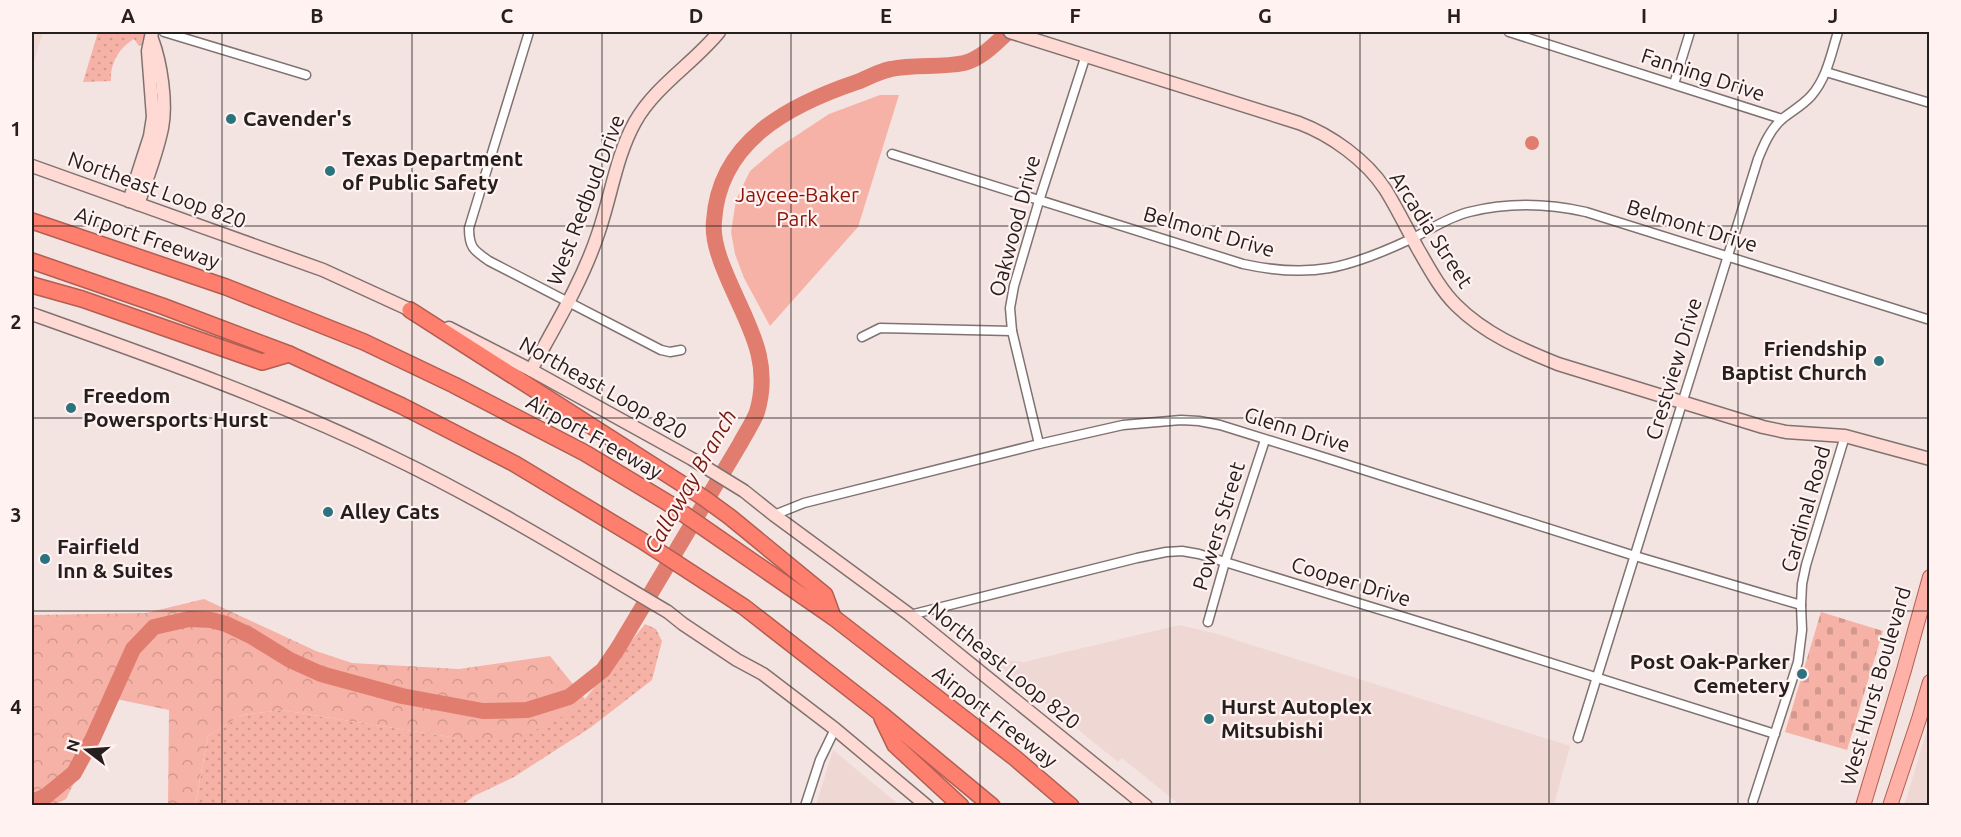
<svg xmlns="http://www.w3.org/2000/svg" width="1961" height="837" font-family="Ubuntu,sans-serif">
	<defs>
		<pattern id="grass-dots" width="8" height="8" patternUnits="userSpaceOnUse" patternTransform="scale(1.5)"><rect width="8" height="8" fill="#f6b2a6"/><path d="M2 2h.1M6 6h.1" fill="none" stroke="#d3998e" stroke-width="1.8" stroke-linecap="round"/></pattern>
		<pattern id="forest-crowns" width="20" height="18" patternUnits="userSpaceOnUse" patternTransform="scale(1.5)"><rect width="20" height="18" fill="#f6b2a6"/><path d="M2 6a3 3 0 1 1 6 0M12 15a3 3 0 1 1 6 0" fill="none" stroke="#d3998e"/></pattern>
		<pattern id="cemetery-stones" width="16" height="16" patternUnits="userSpaceOnUse" patternTransform="scale(1.5)"><rect width="16" height="16" fill="#f6b2a6"/><path d="M2 7V4a2 2 0 0 1 4 0v3zM10 15v-3a2 2 0 0 1 4 0v3z" fill="#d3998e"/></pattern>
	</defs>
	<rect width="100%" height="100%" fill="#f4e4e1"/>
	<g fill="#efd7d3">
		<path d="M32 32H43L32 67Z"/>
		<path d="M1179 625 1214 633 1570 746 1554 805H1180L1122 758 1118 762 997 664 1001 660 1024 662Z"/>
		<path d="M1929 723V805H1904L1906 800Z"/>
		<path d="M833 750 899 805H816Z"/>
	</g>
	<g fill="url(#grass-dots)">
		<path d="M98 32H146L143 44 139 46 134 39C119 48 110 63 111 81L83 82Z"/>
		<path d="M645 624 656 629 662 641 652 680 590 728 514 777 474 796 463 805 195 806 208 736 242 715 281 710 457 738 585 699Z"/>
	</g>
	<path fill="url(#forest-crowns)" d="M204 599 316 651 352 663 459 669 550 656 585 699 560 718 519 738H457L281 710 242 715 208 736 195 805 168 806 169 710 116 699 66 799 54 805H32V615L146 613Z"/>
	<path fill="url(#cemetery-stones)" d="M1821 612 1883 631 1847 750 1785 732Z"/>
	<path fill="#f6b2a6" d="M880 95H899L858 227 770 326 744 278 735 254 731 232 736 200 750 171 776 149 829 114Z"/>
	<circle fill="#e07d6e" cx="1532" cy="143" r="7"/>
	<g fill="none" stroke-linecap="round" stroke-linejoin="round">
		<path stroke="#e07d6e" stroke-width="16" d="M32 802 46 796 74 773 93 738 133 649 154 627 189 619 211 620 226 624 251 636 290 660 321 674 402 696 483 711 527 710 569 697 603 670 618 648 740 444C745 434 753 423 757 412 773 358 745 321 726 274 719 258 712 238 714 221 719 141 789 105 857 82 868 78 879 71 891 69 915 64 940 68 964 63 981 59 995 44 1008 32"/>
		<g stroke="#807270" stroke-width="11">
			<g id="street">
				<path d="M164 32 306 75"/>
				<path d="M529 32 469 228C469 247 473 250 489 261L661 350 670 352 681 350"/>
				<path d="M1509 32 1782 119"/>
				<path d="M1826 72 1930 103"/>
				<path d="M1674 84 1690 32"/>
				<path d="M892 154 1243 264C1312 279 1349 268 1411 239 1430 230 1448 217 1469 212 1509 202 1546 203 1586 212L1930 320"/>
				<path d="M862 337 880 328 1012 331"/>
				<path d="M1039 444 1012 331 1010 308 1014 286 1039 201 1086 55"/>
				<path d="M774 515 804 503 1039 444 1123 425 1181 420 1199 421 1220 425 1323 457 1635 556 1801 605"/>
				<path d="M910 615 1137 558 1166 552 1182 551 1199 554 1472 638 1775 734"/>
				<path d="M1208 622 1225 562 1265 440"/>
				<path d="M1578 738 1758 159C1764 144 1770 130 1782 119 1792 111 1803 105 1811 96 1827 78 1831 54 1838 32"/>
				<path d="M1753 801 1798 662 1802 630 1801 605 1802 584 1806 565 1845 436"/>
				<path d="M805 806 820 760 835 729"/>
			</g>
		</g>
		<g stroke="#807270" stroke-width="15">
			<g id="secondary">
				<path d="M1010 32 1299 123C1331 135 1366 160 1385 189 1397 208 1407 229 1418 249 1429 268 1440 289 1456 305 1485 334 1521 349 1558 364L1763 427 1786 432 1845 436 1930 459"/>
				<path d="M32 166 323 270 417 313"/>
				<path d="M129 201 150 136 153 117 148 51 152 32"/>
				<path d="M138 204C147 179 157 153 162 128 167 103 161 63 152 39"/>
				<path d="M32 314C153 357 275 400 390 456 486 502 577 558 668 612L683 624 737 660 763 674 835 729 927 806"/>
				<path d="M449 328 531 370 692 459 744 491 774 515 910 615 1146 806"/>
				<path d="M531 370C555 326 582 282 598 234 611 197 616 156 635 122 655 86 694 63 719 32"/>
			</g>
		</g>
		<g stroke="#b25e52" stroke-width="16">
			<g id="primary">
				<path d="M1863 806 1904 670 1930 577"/>
				<path d="M1890 806 1919 719 1930 682"/>
			</g>
		</g>
		<g stroke="#b25e52" stroke-width="18">
			<g id="highway">
				<path d="M32 221 226 287 364 342 454 385 585 453 668 503 833 617 1015 758 1071 806"/>
				<path d="M32 261 162 306 289 354 402 406 515 464 641 540 744 607 880 713 992 806"/>
				<path d="M32 285 82 299 262 362 289 354"/>
				<path d="M410 310 704 498 730 517 825 595 833 617"/>
				<path d="M882 718 895 745 961 806"/>
			</g>
		</g>
		<use href="#street" stroke="#fff" stroke-width="8"/>
		<use href="#secondary" stroke="#ffd9d3" stroke-width="12"/>
		<use href="#primary" stroke="#feb2a7" stroke-width="14"/>
		<use href="#highway" stroke="#fe7f6d" stroke-width="15"/>
	</g>
	<path fill="none" stroke="#25201f" stroke-width="1.5" stroke-opacity="0.55" d="M222 32V806M412 32V806M602 32V806M791 32V806M980 32V806M1170 32V806M1360 32V806M1549 32V806M1738 32V806M32 226H1930M32 418H1930M32 611H1930"/>
	<g fill="#2b737e" stroke="#fff2f0" stroke-width="2">
		<circle cx="231" cy="119" r="6"/>
		<circle cx="330" cy="171" r="6"/>
		<circle cx="1879" cy="361" r="6"/>
		<circle cx="71" cy="408" r="6"/>
		<circle cx="328" cy="512" r="6"/>
		<circle cx="45" cy="559" r="6"/>
		<circle cx="1802" cy="674" r="6"/>
		<circle cx="1209" cy="719" r="6"/>
	</g>
	<g text-anchor="middle" stroke-width="4.5" stroke-linejoin="round" paint-order="stroke">
		<g font-size="21" fill="#25201f" stroke="#fff2f0">
			<text transform="translate(1703 75) rotate(18)" y="7">Fanning Drive</text>
			<text transform="translate(157 190) rotate(20)" y="7">Northeast Loop 820</text>
			<text transform="translate(586 200) rotate(-69)" y="7">West Redbud Drive</text>
			<text transform="translate(1015 226) rotate(-75)" y="7">Oakwood Drive</text>
			<text transform="translate(1692 226) rotate(17)" y="7">Belmont Drive</text>
			<text transform="translate(1431 230) rotate(57)" y="7">Arcadia Street</text>
			<text transform="translate(1209 232) rotate(16)" y="7">Belmont Drive</text>
			<text transform="translate(147 238) rotate(19)" y="7">Airport Freeway</text>
			<text transform="translate(1674 369) rotate(-73)" y="7">Crestview Drive</text>
			<text transform="translate(603 388) rotate(29)" y="7">Northeast Loop 820</text>
			<text transform="translate(1297 430) rotate(17)" y="7">Glenn Drive</text>
			<text transform="translate(594 437) rotate(29)" y="7">Airport Freeway</text>
			<text transform="translate(1806 509) rotate(-74)" y="7">Cardinal Road</text>
			<text transform="translate(1219 526) rotate(-73)" y="7">Powers Street</text>
			<text transform="translate(1351 582) rotate(17)" y="7">Cooper Drive</text>
			<text transform="translate(1004 666) rotate(39)" y="7">Northeast Loop 820</text>
			<text transform="translate(1876 686) rotate(-74)" y="7">West Hurst Boulevard</text>
			<text transform="translate(995 717) rotate(38)" y="7">Airport Freeway</text>
		</g>
		<g font-size="21" font-weight="bold" fill="#25201f" stroke="#fff2f0" text-anchor="start">
			<text x="243" y="126">Cavender's</text>
			<text x="342" y="166">Texas Department<tspan x="342" dy="24">of Public Safety</tspan></text>
			<text x="1867" y="356" text-anchor="end">Friendship<tspan x="1867" dy="24">Baptist Church</tspan></text>
			<text x="83" y="403">Freedom<tspan x="83" dy="24">Powersports Hurst</tspan></text>
			<text x="340" y="519">Alley Cats</text>
			<text x="57" y="554">Fairfield<tspan x="57" dy="24">Inn &amp; Suites</tspan></text>
			<text x="1790" y="669" text-anchor="end">Post Oak-Parker<tspan x="1790" dy="24">Cemetery</tspan></text>
			<text x="1221" y="714">Hurst Autoplex<tspan x="1221" dy="24">Mitsubishi</tspan></text>
		</g>
		<g font-size="21" fill="#8c1409" stroke="#fff2f0">
			<text x="797" y="202">Jaycee-Baker<tspan x="797" dy="24">Park</tspan></text>
		</g>
		<g font-size="22" font-style="italic" fill="#721910" stroke="#fff2f0">
			<text transform="translate(690 481) rotate(-60)" y="8">Calloway Branch</text>
		</g>
	</g>
	<rect width="1961" height="837" fill="none" stroke="#fff2f0" stroke-width="66"/>
	<g transform="translate(87 750) rotate(287)" stroke="#fff2f0" stroke-width="4.5" paint-order="stroke">
	<path d="M0-4.5L10 22L0 15L-10 22Z" fill="#25201f"/>
	<text y="-9" font-size="16" font-weight="bold" text-anchor="middle" fill="#25201f">N</text>
	</g>
	<rect x="33" y="33" width="1895" height="771" fill="none" stroke="#25201f" stroke-width="2"/>
	<g font-size="20" text-anchor="middle" font-weight="bold" fill="#25201f">
		<text x="128" y="23">A</text>
		<text x="317" y="23">B</text>
		<text x="507" y="23">C</text>
		<text x="696" y="23">D</text>
		<text x="886" y="23">E</text>
		<text x="1075" y="23">F</text>
		<text x="1265" y="23">G</text>
		<text x="1454" y="23">H</text>
		<text x="1644" y="23">I</text>
		<text x="1833" y="23">J</text>
		<text x="16" y="136">1</text>
		<text x="16" y="329">2</text>
		<text x="16" y="522">3</text>
		<text x="16" y="714">4</text>
	</g>
</svg>
